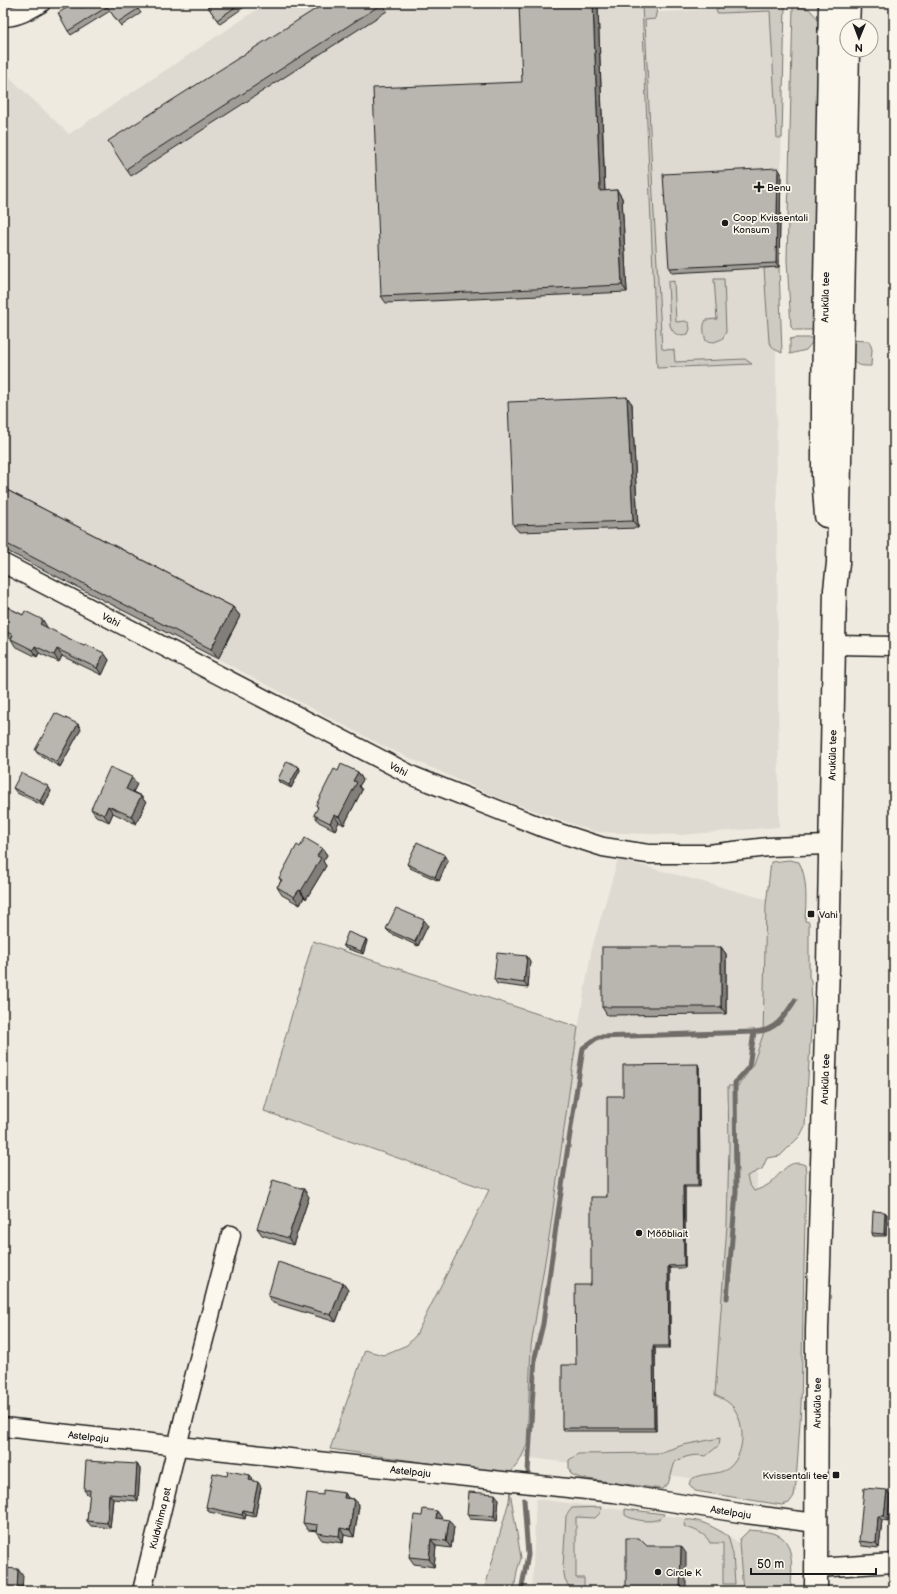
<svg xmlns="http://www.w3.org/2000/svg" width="897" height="1594" font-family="'Balsamiq Sans',sans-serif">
	<rect width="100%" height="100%" fill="#eeeadf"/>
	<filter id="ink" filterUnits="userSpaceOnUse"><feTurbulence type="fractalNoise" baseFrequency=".025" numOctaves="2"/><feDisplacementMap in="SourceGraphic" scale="8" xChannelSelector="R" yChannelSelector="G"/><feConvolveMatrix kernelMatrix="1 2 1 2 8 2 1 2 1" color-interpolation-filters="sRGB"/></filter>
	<g filter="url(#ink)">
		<g fill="#dedad1">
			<path d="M267 3H642L643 13 785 5 776 363 779 827 680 835 596 832 501 799 385 747 218 659 3 549V71L69 134Z"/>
			<path d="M618 859 773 901 757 1177 744 1485 515 1456 577 1034 592 948Z"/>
			<path d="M536 1499 685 1518 686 1524 721 1530 739 1543 743 1591H532Z"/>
		</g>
		<g fill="#ceccc2" stroke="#75746f">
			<path d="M642 3H658L655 19 645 20 653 196 662 349 674 350 675 362 745 359 752 364 657 368Z"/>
			<path d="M758 4 785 5 782 138H777L770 11 721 13H717L716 10 720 5Z"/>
			<path d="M793 6 809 9 822 23 813 330H794L791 327 787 260Z"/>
			<path d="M779 267 782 353 774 349 769 342 764 268Z"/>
			<path d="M714 279H724L726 332 722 339 714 342 706 341C704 334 702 326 706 320L717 319Z"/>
			<path d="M674 281 676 322 685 321 689 323 690 329 688 334C678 336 673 335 670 325L668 282Z"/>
			<path d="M795 338H813L815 339 806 350 790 354V339Z"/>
			<path d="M849 340 869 341 872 349 871 366C850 367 851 358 849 340Z"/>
			<path d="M789 860 799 862C808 879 806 902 805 921L809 922V977L811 980 812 1014 805 1126 800 1136 780 1156 767 1158 762 1169 747 1176 749 1184 754 1191C759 1189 765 1187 769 1184 780 1176 788 1157 805 1165L806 1172 801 1407 796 1483 794 1496 789 1503 782 1505 695 1491 689 1484C694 1470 717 1478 730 1467 746 1452 745 1423 733 1407 728 1401 721 1398 715 1395L727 1225 729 1148 728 1086H738L752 1067 763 1035 766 905 771 862Z"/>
			<path d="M313 941 578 1027 550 1231 531 1346 527 1445 519 1462 511 1472 497 1473 330 1449 365 1350 383 1355 407 1345 416 1335 489 1190 264 1111Z"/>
			<path d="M720 1438 719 1445 706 1456C694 1454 685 1456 675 1462L668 1484 662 1489 580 1478 571 1474 569 1468V1460L578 1454 659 1453 683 1445Z"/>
			<path d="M510 1491 521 1558 517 1571 514 1591H484L509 1501Z"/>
			<path d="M601 1507 600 1513 595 1518 576 1517V1578H584V1591H571L565 1579 563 1568 566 1516 572 1508Z"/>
			<path d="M625 1509 664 1514C660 1525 633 1521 625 1515Z"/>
			<path d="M685 1520C699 1518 717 1529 728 1536L733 1554 735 1584H723V1543H710C706 1533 694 1530 684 1526Z"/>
			<path d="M749 1530C758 1531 769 1531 778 1535 796 1543 791 1575 791 1591H743L739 1543 740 1539Z"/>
		</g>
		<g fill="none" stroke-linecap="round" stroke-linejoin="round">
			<g stroke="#6f6d69" stroke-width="5">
				<path d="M727 1298 736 1192 735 1083 749 1067 754 1032"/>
				<path d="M528 1471 535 1357 543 1324 557 1219 583 1048 598 1037 754 1032C776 1031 784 1017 795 1000"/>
				<path d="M521 1591 528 1555 524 1500"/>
			</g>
			<g stroke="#1c1c1c" stroke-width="21">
				<g id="street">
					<path d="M3 17C17 17 29 10 41 3"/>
					<path id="s1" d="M3 563 413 776 544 828 603 847 648 854H708L768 847 829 845"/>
					<path d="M835 645 894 646"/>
					<path id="s2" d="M3 1427 614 1493 746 1514 816 1523"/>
					<path d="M816 1568 894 1563"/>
					<path id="s3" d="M142 1591 188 1401 231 1235"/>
				</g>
			</g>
			<g stroke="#1c1c1c" stroke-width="25">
				<g id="highway">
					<path d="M848 26 849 3"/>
					<path id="s4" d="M826 516 823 475V394L830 3"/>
					<path id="s5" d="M816 1591 817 1330 828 966 835 590 838 563 848 50"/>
				</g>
			</g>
			<use href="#street" stroke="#fbf7ec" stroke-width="18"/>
			<use href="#highway" stroke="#fbf7ec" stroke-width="22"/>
		</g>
		<g fill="#9f9d96" stroke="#1c1c1c">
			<path d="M134 3 141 13 121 26 110 11 71 35 68 31 83 8Z"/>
			<path d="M208 3H250L220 24 206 4Z"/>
			<path d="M325 3H382L387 11 131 176 126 169Z"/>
			<path d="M598 8 605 191 617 190 622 198 627 292 386 303 381 296 522 82Z"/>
			<path d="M778 168 781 173 779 267 672 273 669 268Z"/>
			<path d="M627 397 632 404 638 528 519 532 513 525Z"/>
			<path d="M3 488 233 607 240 616 218 659 3 549Z"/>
			<path d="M3 605 47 627V628L84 646 104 653 109 660 102 675 62 656 59 662 39 653 37 657 15 646 11 639 3 635Z"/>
			<path d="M81 729 60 767 38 754 35 750Z"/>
			<path d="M299 767 300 770 291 788 279 782 278 779Z"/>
			<path d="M338 771 358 772 363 780 359 786 362 790 344 825 339 822 335 830 319 822 314 815 318 808 316 805Z"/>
			<path d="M137 784 133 792 141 796 146 803 136 824 113 813 109 822 96 816 91 809Z"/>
			<path d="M13 788 51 791 44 806 17 793Z"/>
			<path d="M300 847 322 848 327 855 323 861 326 866 306 899 304 897 300 905 282 895 277 887 281 881 279 878Z"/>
			<path d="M448 860 439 881 410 868 407 864Z"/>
			<path d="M428 925 418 946 390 933 386 929Z"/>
			<path d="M366 939 367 941 363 954 345 948 343 945Z"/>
			<path d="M721 947 726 954V1014L607 1015 602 1007Z"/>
			<path d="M530 961 528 988 497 984 494 979Z"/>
			<path d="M699 1067 700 1187H685V1268H670V1348H655L656 1431H564L562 1428 576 1365 607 1197 623 1096Z"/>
			<path d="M309 1197 293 1245 262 1235 257 1228Z"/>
			<path d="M885 1212 887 1214 886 1236H873L872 1233Z"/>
			<path d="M348 1290 336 1322 273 1303 268 1296Z"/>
			<path d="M137 1464 140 1469 138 1501 113 1499 110 1528 91 1526 87 1521 90 1495 87 1494 84 1490Z"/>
			<path d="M250 1475 253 1480V1481L261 1487 255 1517 246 1515 245 1519 209 1512 206 1507 227 1476Z"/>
			<path d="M887 1490 890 1495 888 1521 882 1520 879 1548 862 1546 859 1541Z"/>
			<path d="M345 1493 348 1498 354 1499 359 1506 354 1537 344 1535 343 1543 322 1540 317 1533 318 1531 308 1530 303 1523 323 1495Z"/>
			<path d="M499 1499 497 1521 470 1519 467 1514Z"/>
			<path d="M442 1518V1519L454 1527 451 1548 436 1546 434 1567 414 1564 409 1557Z"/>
		</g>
		<g fill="#827f7a" stroke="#1c1c1c">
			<path d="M593 3H595L598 8 605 198 600 191Z"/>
			<path d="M778 168 781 173 779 267 776 263Z"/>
			<path d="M617 190 622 198 627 292 622 285Z"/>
			<path d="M627 397 632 404 638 528 633 521Z"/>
			<path d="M233 607 240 616 218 659 211 649Z"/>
			<path d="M43 620 47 627 45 631 40 624Z"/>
			<path d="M35 646 39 653 37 657 33 650Z"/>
			<path d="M57 649 62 656 59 662 54 655Z"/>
			<path d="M104 653 109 660 102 675 97 668Z"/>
			<path d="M78 724 81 729 60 767 57 762Z"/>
			<path d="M299 767 300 770 291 788 289 785Z"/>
			<path d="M358 772 363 780 359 786 362 790 344 825 339 817 353 781Z"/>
			<path d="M132 777 137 784 131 796 126 789Z"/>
			<path d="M48 786 51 791 44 806 40 801Z"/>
			<path d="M141 796 146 803 136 824 131 816Z"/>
			<path d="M108 806 113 813 109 822 104 815Z"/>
			<path d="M334 815 339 822 335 830 330 823Z"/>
			<path d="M322 848 327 855 323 861 326 866 306 899 301 891 317 856Z"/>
			<path d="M445 855 448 860 439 881 435 877Z"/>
			<path d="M299 890 304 897 300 905 294 897Z"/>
			<path d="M424 920 428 925 418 946 415 942Z"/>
			<path d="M366 939 367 941 363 954 361 951Z"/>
			<path d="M721 947 726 954V1014L721 1007Z"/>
			<path d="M527 956 530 961 528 988 524 983Z"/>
			<path d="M698 1064 699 1067 700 1187 698 1185Z"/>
			<path d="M683 1185 685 1187V1268L684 1265Z"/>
			<path d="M304 1189 309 1197 293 1245 288 1238Z"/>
			<path d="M885 1212 887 1214 886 1236 884 1234Z"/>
			<path d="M668 1266 670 1268V1348L669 1346Z"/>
			<path d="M343 1283 348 1290 336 1322 331 1315Z"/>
			<path d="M653 1346 655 1348 656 1431 654 1428Z"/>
			<path d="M137 1464 140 1469 138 1501 135 1496Z"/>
			<path d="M250 1475 253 1480 252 1485 249 1480Z"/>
			<path d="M258 1482 261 1487 255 1517 252 1512Z"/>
			<path d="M887 1490 890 1495 888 1521 884 1516Z"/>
			<path d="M345 1493 349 1500 344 1498Z"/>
			<path d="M109 1494 113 1499 110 1528 107 1523Z"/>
			<path d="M495 1494 499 1499 497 1521 494 1516Z"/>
			<path d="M354 1499 359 1506 354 1537 350 1530Z"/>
			<path d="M243 1510 246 1515 245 1519 242 1515Z"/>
			<path d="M437 1511 442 1518 441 1525 436 1518Z"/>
			<path d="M878 1516 882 1520 879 1548 876 1543Z"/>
			<path d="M449 1520 454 1527 451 1548 446 1541Z"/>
			<path d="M340 1528 344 1535 343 1543 339 1536Z"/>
			<path d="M431 1539 436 1546 434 1567 429 1559Z"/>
			<path d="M681 1546 686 1553V1591H680Z"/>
			<path d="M18 1569 23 1576 22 1591H17Z"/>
		</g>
		<g fill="#b9b6af" stroke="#1c1c1c">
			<path d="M75 3H79L82 8 89 3H134L138 9 118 22 107 7 68 31 58 13Z"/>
			<path d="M208 3H241L217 20 206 4Z"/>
			<path d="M325 3H381L382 4 126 169 108 141Z"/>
			<path d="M519 3H593L600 191 617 190 622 285 381 296 373 88 522 82Z"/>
			<path d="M778 168 776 263 669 268 663 174Z"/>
			<path d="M627 397 633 521 513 525 508 402Z"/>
			<path d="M3 488 233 607 211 649 3 542Z"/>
			<path d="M3 605 23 615 25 611 43 620 40 624 84 646 85 644 104 653 97 668 57 649 54 655 35 646 33 650 11 639 13 635 3 630Z"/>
			<path d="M55 713 78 724 57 762 35 750Z"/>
			<path d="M287 761 299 767 289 785 278 779Z"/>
			<path d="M341 764 358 772 353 781 357 782 339 817 334 815 330 823 314 815 318 807 316 805 334 769 338 771Z"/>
			<path d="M110 767 132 777 126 789 141 796 131 816 108 806 104 815 91 809Z"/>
			<path d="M21 773 48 786 40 801 13 788Z"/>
			<path d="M305 838 322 848 317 856 321 858 301 891 299 890 294 897 277 887 282 880 279 878 297 845 300 847Z"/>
			<path d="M417 842 445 855 435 877 407 864Z"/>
			<path d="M396 908 424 920 415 942 386 929Z"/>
			<path d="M348 932 366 939 361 951 343 945Z"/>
			<rect x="602" y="947" width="119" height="60"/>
			<path d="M497 953 527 956 524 983 494 979Z"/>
			<path d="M698 1064V1185H683L684 1265 668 1266 669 1346H653L654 1428H562V1365H576L575 1285H591V1197H607V1096H623V1065Z"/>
			<path d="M273 1180 304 1189 288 1238 257 1228Z"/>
			<path d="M873 1211 885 1212 884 1234 872 1233Z"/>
			<path d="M278 1262 343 1283 331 1315 268 1296Z"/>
			<path d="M86 1461 137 1464 135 1496 109 1494 107 1523 87 1521 90 1490H84Z"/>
			<path d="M228 1471 250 1475 249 1480 258 1482 252 1512 243 1510 242 1515 206 1507 213 1473 227 1476Z"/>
			<path d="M864 1488 887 1490 884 1516H878L876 1543 859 1541Z"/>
			<path d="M323 1490 345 1493 344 1498 354 1499 350 1530 340 1528 339 1536 317 1533 318 1525 303 1523 307 1493 323 1495Z"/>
			<path d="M469 1492 495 1494 494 1516 467 1514Z"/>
			<path d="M423 1509 437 1511 436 1518 449 1520 446 1541 431 1539 429 1559 409 1557 414 1515 422 1516Z"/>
			<path d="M626 1538H639L647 1546H681L680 1591H626Z"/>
			<path d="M3 1568 18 1569 17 1591H3Z"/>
		</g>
	</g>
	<g fill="#1c1c1c" stroke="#fbf7ec" stroke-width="1.5">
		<path d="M757 181h4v4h4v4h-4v4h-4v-4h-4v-4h4z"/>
		<circle cx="725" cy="223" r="4"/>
		<rect x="807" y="910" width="8" height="8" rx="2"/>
		<circle cx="639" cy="1233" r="4"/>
		<rect x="832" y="1471" width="8" height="8" rx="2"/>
		<circle cx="658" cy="1572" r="4"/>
	</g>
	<g text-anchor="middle" stroke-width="3.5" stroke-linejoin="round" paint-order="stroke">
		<g font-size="10" fill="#1c1c1c" stroke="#fbf7ec" text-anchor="start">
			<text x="767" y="191">Benu</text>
			<text x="733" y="221">Coop Kvissentali<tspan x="733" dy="12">Konsum</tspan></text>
			<text x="819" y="918">Vahi</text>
			<text x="647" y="1237">Mööbliait</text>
			<text x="828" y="1479" text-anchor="end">Kvissentali tee</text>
			<text x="666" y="1576">Circle K</text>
		</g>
		<g font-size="10" fill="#1c1c1c" stroke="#fbf7ec">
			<text dy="4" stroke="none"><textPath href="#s4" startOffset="219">Aruküla tee</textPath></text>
			<text dy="4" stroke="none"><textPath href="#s1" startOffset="122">Vahi</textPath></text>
			<text dy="4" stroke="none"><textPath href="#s5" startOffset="836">Aruküla tee</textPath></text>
			<text dy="4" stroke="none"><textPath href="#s1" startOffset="446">Vahi</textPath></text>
			<text dy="4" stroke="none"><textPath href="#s5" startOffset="512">Aruküla tee</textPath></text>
			<text dy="4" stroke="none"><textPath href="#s5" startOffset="188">Aruküla tee</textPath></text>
			<text dy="4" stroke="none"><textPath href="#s2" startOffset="86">Astelpaju</textPath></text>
			<text dy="4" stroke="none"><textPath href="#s2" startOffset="410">Astelpaju</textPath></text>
			<text dy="4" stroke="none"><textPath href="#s2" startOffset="733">Astelpaju</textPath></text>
			<text dy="4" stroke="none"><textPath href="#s3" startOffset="75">Kuldvihma pst</textPath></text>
		</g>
	</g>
	<rect width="897" height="1594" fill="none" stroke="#fbf7ec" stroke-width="16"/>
	<rect x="8" y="8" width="881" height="1578" fill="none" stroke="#1c1c1c" stroke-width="1.5" filter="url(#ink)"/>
	<g transform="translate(859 38) rotate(181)"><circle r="19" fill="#fbf7ec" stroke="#a29f99"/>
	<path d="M0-3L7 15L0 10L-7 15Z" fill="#1c1c1c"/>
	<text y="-6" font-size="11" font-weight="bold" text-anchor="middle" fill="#1c1c1c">N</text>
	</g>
	<path d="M751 1568v6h125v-6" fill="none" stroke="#1c1c1c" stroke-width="2"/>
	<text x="757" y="1568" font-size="12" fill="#1c1c1c" stroke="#fbf7ec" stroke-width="3" paint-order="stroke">50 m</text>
</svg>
